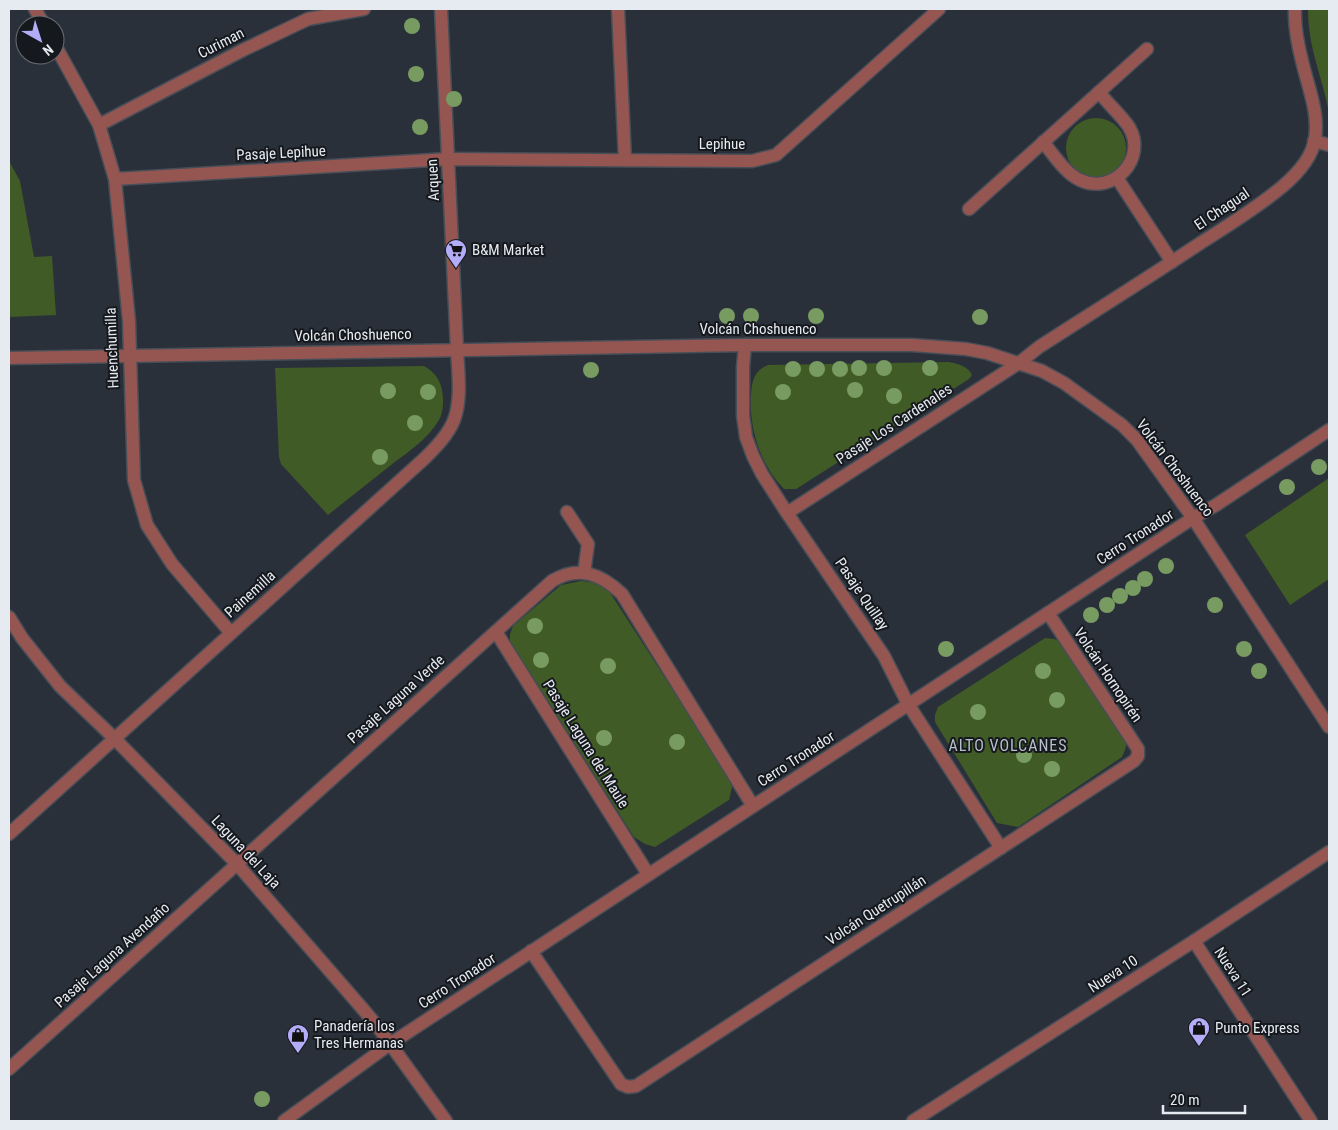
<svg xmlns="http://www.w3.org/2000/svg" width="1338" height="1130" font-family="'Roboto Condensed',sans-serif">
	<rect width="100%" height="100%" fill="#2a303a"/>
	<g fill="#405b26">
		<path d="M1308 9H1329V113C1322 75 1308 49 1308 9Z"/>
		<circle cx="1096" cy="148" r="30"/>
		<path d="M9 161 20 181 34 257 52 256 56 315 9 317Z"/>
		<path d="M949 362C958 364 968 366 972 375L969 379 796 489H784C761 466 749 429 751 396 752 382 753 371 768 365Z"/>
		<path d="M424 366C433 371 438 377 441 386 444 396 444 411 439 420 428 439 408 452 391 465 370 482 349 498 328 515L281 464 279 457 275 368Z"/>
		<path d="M1329 478V579L1290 605 1245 535Z"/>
		<path d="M581 581 597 583 607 588 733 783 729 800 655 847 645 844 634 837 510 641V634L513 626 561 585Z"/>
		<path d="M1045 638 1054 639 1062 642 1127 742 1125 750 1122 757 1018 827 997 823 935 722V715L938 707Z"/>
	</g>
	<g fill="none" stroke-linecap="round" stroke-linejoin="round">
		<g stroke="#484e57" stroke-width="15">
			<g id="minor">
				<path d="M35 9 44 25"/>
				<path d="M618 9 625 160"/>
				<path d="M55 45 99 125 115 179 129 321 134 480 147 525 172 564 231 633"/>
				<path d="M99 125 243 50 308 19 364 9"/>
				<path d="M1314 141 1329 145"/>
				<path d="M1043 142C1054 155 1065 173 1080 180 1113 196 1148 158 1129 127 1121 115 1108 104 1099 92"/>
				<path d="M1117 178 1172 262"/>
				<path d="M115 179 448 159 752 161 776 155 939 9"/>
				<path d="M969 209 1147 49"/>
				<path d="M745 345 743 367V416L746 437 753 456 762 474 787 513 884 656 908 704 1001 848"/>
				<path d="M567 512 588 544 584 573"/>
				<path d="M787 513 1019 363 1039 347C1092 313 1146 279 1199 244 1227 226 1257 208 1283 186 1297 174 1312 158 1315 139 1319 113 1309 90 1303 65 1298 46 1294 28 1295 9"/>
				<path d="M9 617 22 638 60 686 114 738 237 864 362 1008 378 1027 446 1121"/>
				<path d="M496 632 648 874"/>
				<path d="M9 834 425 458C436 447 448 435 454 420 462 399 458 371 457 349L441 9"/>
				<path d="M1194 941 1311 1121"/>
				<path d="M531 951 621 1084 628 1087 636 1086 1134 761 1138 756V749L1048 613"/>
				<path d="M9 1069 552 581C579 565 601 574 622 594L753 806"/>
				<path d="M284 1121 390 1044 1193 518"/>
				<path d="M913 1121 1194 941 1329 852"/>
			</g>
		</g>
		<g stroke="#484e57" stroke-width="15">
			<g id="tertiary">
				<path d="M9 358 745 345H912L966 349 987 353 1042 371 1064 383 1122 425 1137 440 1193 518 1329 727"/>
				<path d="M1193 518 1216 505 1329 430"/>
			</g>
		</g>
		<use href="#minor" stroke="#955652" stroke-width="12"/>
		<use href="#tertiary" stroke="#955652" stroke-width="12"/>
	</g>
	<g fill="#789b61">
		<circle cx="412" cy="26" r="8"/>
		<circle cx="416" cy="74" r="8"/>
		<circle cx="454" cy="99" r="8"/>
		<circle cx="420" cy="127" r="8"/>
		<circle cx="727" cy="316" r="8"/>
		<circle cx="751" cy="316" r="8"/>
		<circle cx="816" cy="316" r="8"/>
		<circle cx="980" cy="317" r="8"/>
		<circle cx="859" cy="368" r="8"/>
		<circle cx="884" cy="368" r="8"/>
		<circle cx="930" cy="368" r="8"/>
		<circle cx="793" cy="369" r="8"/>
		<circle cx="817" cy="369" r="8"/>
		<circle cx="840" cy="369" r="8"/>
		<circle cx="591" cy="370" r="8"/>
		<circle cx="855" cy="390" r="8"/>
		<circle cx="388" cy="391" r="8"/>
		<circle cx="428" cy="392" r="8"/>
		<circle cx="783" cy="392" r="8"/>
		<circle cx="894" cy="396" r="8"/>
		<circle cx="415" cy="423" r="8"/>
		<circle cx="380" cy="457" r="8"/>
		<circle cx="1319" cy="467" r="8"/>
		<circle cx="1287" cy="487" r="8"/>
		<circle cx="1166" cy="566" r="8"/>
		<circle cx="1145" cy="579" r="8"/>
		<circle cx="1133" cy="588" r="8"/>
		<circle cx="1120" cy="596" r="8"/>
		<circle cx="1107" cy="605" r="8"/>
		<circle cx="1215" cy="605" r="8"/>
		<circle cx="1091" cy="615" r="8"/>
		<circle cx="535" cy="626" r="8"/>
		<circle cx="946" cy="649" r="8"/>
		<circle cx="1244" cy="649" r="8"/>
		<circle cx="541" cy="660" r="8"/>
		<circle cx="608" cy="666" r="8"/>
		<circle cx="1043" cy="671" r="8"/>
		<circle cx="1259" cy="671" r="8"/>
		<circle cx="1057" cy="700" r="8"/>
		<circle cx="978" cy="712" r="8"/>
		<circle cx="604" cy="738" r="8"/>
		<circle cx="677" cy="742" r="8"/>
		<circle cx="1024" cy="755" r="8"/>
		<circle cx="1052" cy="769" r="8"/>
		<circle cx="262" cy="1099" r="8"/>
	</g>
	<defs>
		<g id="supermarket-pin" transform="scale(1.125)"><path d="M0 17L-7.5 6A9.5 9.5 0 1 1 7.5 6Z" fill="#b3adf9" stroke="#15181c"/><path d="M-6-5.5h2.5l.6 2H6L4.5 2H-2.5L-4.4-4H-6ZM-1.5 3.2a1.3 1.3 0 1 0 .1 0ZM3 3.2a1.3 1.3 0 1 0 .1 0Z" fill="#111"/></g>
		<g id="shop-pin" transform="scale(1.125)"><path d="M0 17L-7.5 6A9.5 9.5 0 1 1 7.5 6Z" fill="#b3adf9" stroke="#15181c"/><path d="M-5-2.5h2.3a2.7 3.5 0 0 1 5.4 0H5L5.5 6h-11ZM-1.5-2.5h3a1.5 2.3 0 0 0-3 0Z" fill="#111"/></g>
	</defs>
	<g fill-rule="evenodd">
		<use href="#supermarket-pin" x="456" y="250"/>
		<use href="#shop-pin" x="1199" y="1028"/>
		<use href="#shop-pin" x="298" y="1035"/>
	</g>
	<g text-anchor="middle" stroke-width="4" stroke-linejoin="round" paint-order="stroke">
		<g font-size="15" fill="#e6eaf1" stroke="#15181c">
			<text transform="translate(221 43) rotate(-27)" y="5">Curiman</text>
			<text x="722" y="149">Lepihue</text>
			<text transform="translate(281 153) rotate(-3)" y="5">Pasaje Lepihue</text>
			<text transform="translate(433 180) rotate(-93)" y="5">Arquen</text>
			<text transform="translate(1222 209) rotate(-34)" y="5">El Chagual</text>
			<text x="758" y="334">Volcán Choshuenco</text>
			<text transform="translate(353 335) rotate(-1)" y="5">Volcán Choshuenco</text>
			<text transform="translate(112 348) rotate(-92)" y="5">Huenchumilla</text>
			<text transform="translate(894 424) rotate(-33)" y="5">Pasaje Los Cardenales</text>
			<text transform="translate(1175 468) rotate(53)" y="5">Volcán Choshuenco</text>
			<text transform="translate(1135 537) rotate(-33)" y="5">Cerro Tronador</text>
			<text transform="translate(250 594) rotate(-42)" y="5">Painemilla</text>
			<text transform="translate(862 594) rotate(56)" y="5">Pasaje Quillay</text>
			<text transform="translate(1108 675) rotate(56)" y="5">Volcán Hornopirén</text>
			<text transform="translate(396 699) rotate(-42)" y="5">Pasaje Laguna Verde</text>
			<text transform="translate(586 744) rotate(58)" y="5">Pasaje Laguna del Maule</text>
			<text transform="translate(796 759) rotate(-33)" y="5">Cerro Tronador</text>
			<text transform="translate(246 852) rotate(47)" y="5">Laguna del Laja</text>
			<text transform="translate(876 910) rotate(-33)" y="5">Volcán Quetrupillán</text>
			<text transform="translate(112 955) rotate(-42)" y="5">Pasaje Laguna Avendaño</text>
			<text transform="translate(1233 972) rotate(57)" y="5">Nueva 11</text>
			<text transform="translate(1113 974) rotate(-33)" y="5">Nueva 10</text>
			<text transform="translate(457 981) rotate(-33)" y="5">Cerro Tronador</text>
		</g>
		<g font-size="15" fill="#e6eaf1" stroke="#15181c" text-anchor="start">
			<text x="472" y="255">B&amp;M Market</text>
			<text x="314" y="1031">Panadería los<tspan x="314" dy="17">Tres Hermanas</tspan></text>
			<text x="1215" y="1033">Punto Express</text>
		</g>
		<g font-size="16" letter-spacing="1" fill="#b7bfcb" stroke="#15181c">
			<text x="1008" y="751">ALTO VOLCANES</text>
		</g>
	</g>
	<rect width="1338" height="1130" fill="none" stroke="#e6eaf1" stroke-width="20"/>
	<g transform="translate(40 40) rotate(141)"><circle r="24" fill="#15181c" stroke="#696c71"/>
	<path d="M0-4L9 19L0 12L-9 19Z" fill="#b3adf9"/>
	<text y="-8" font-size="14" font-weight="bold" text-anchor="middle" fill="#e6eaf1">N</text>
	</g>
	<path d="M1163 1105v8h82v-8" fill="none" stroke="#e6eaf1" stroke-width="2.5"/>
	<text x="1170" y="1105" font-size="15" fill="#e6eaf1" stroke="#15181c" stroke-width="4" paint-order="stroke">20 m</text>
</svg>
